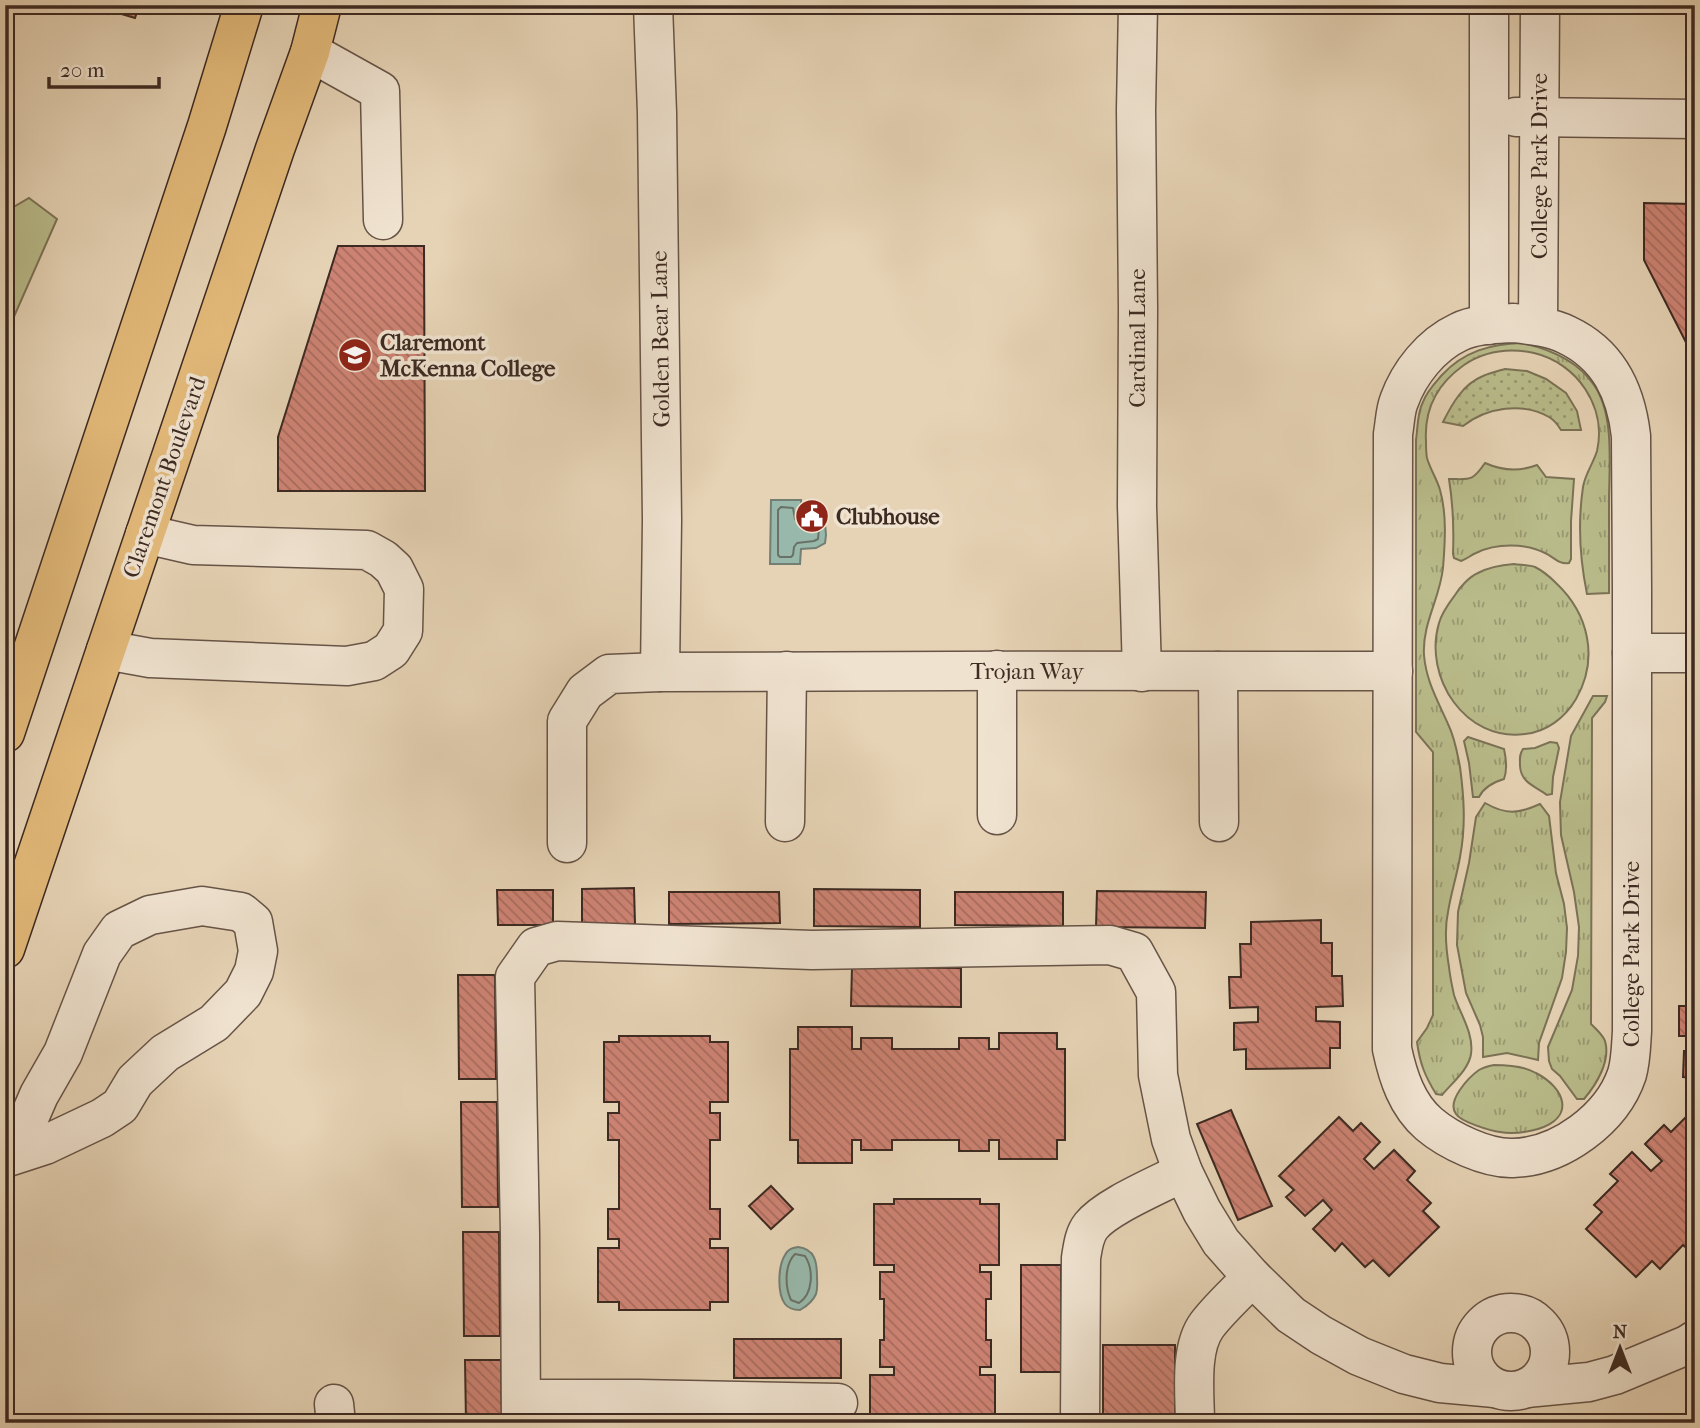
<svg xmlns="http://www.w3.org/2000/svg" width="1700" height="1428" font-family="'IM FELL French Canon',serif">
	<defs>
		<pattern id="grass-tufts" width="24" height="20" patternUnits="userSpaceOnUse" patternTransform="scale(1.75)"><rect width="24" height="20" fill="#b9bb8a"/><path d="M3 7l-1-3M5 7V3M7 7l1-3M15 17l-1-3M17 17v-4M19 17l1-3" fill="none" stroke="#989870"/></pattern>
		<pattern id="garden-dots" width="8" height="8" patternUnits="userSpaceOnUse" patternTransform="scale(1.75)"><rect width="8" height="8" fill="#b9bb8a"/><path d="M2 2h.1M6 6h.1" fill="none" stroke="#989870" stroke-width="1.8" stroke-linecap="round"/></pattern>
		<pattern id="building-back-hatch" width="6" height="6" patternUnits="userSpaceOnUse" patternTransform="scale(1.75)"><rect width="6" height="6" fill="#cd8373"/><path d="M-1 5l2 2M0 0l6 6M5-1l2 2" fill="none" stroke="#a86b5e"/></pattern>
	</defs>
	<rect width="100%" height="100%" fill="#e6d3b5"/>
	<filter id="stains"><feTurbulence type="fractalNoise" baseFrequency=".00286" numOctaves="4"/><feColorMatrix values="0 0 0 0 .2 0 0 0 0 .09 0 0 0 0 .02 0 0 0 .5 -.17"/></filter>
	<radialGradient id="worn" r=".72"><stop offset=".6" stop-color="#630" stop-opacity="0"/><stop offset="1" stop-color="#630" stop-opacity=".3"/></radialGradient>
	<g fill="url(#grass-tufts)" stroke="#7b7256" stroke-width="2">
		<path d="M1522 343C1550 349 1578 361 1594 385 1615 415 1609 467 1609 502 1609 532 1609 563 1609 593L1587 594C1580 560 1578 521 1583 487 1585 474 1593 464 1597 451 1607 407 1577 363 1534 353 1510 348 1485 351 1464 365 1437 384 1424 409 1426 441 1426 447 1426 453 1427 458 1430 469 1437 479 1440 490 1447 514 1445 543 1443 568 1440 598 1422 624 1424 655 1426 681 1438 701 1448 724 1455 738 1457 752 1460 767 1464 797 1466 826 1460 857 1457 875 1451 893 1448 912 1444 930 1446 949 1449 967 1450 977 1452 986 1454 995 1460 1014 1474 1033 1471 1054 1469 1069 1452 1083 1442 1095L1436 1094C1425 1076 1420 1064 1417 1042L1427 1028 1433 1015V752L1416 732V440C1418 427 1417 413 1423 402 1427 391 1435 383 1442 375 1464 351 1491 344 1522 343Z"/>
		<path d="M1485 463C1503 471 1519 472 1537 465L1546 477 1574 479 1571 521V559L1569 563C1559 565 1554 557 1545 553 1525 543 1496 543 1476 553 1471 555 1467 559 1461 561L1454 558 1453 554C1454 528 1453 504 1449 479 1470 479 1472 482 1485 463Z"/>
		<path d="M1514 564C1520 565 1529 565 1535 567 1543 571 1550 577 1556 583 1589 614 1599 659 1576 699 1565 718 1546 732 1525 734 1465 742 1423 677 1439 623 1442 612 1449 603 1455 595 1460 587 1469 577 1478 573 1489 567 1501 565 1514 564Z"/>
		<path d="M1593 696H1607L1605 702 1592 718 1591 1024C1596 1029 1603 1035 1605 1041 1611 1061 1596 1085 1584 1099H1577L1560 1076 1552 1069 1549 1061 1548 1047 1572 990 1578 956 1579 927 1574 892 1561 835 1560 802 1571 736Z"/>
		<path d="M1468 737 1504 749C1506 758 1507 771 1504 779 1494 782 1484 787 1479 797H1473L1469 763 1464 741Z"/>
		<path d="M1550 742 1557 743 1559 748 1553 777 1552 794 1547 795C1535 786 1521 783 1520 766 1520 759 1519 755 1523 749L1535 748Z"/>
		<path d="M1485 803C1506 815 1518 814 1540 804L1549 816 1556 873 1564 904 1567 928 1566 952 1562 978 1539 1043 1538 1060 1507 1053 1483 1057V1037L1480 1025 1466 993 1457 945 1458 912 1469 863 1476 817Z"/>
		<path d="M1494 1065C1508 1065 1524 1066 1536 1073 1565 1088 1576 1117 1538 1129 1527 1132 1512 1134 1500 1132 1491 1131 1461 1122 1456 1114 1446 1101 1469 1077 1479 1070 1484 1067 1489 1066 1494 1065Z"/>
	</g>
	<path fill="#b9bb8a" stroke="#7b7256" stroke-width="2" d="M29 198 57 219 5 337V212Z"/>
	<path fill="url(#garden-dots)" stroke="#7b7256" stroke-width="2" d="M1505 369 1527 371 1546 379 1566 393 1577 411 1581 430H1561C1558 425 1554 420 1549 417 1523 402 1487 407 1463 426L1443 422C1452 404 1463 384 1483 376 1490 373 1498 371 1505 369Z"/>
	<g fill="#97b8aa" stroke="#737f74" stroke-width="2">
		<path d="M771 500H801L802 518H817L825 523 826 535 825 543 816 548 801 549 800 564H770Z"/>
		<path d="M798 1247C815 1249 817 1262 817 1277 817 1282 818 1288 816 1294 813 1301 807 1306 800 1310 795 1310 789 1309 785 1304 777 1293 778 1266 785 1255 788 1249 792 1248 798 1247Z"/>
	</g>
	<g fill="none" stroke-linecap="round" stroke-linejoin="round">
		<g stroke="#6a7166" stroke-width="2">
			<path d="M781 507 793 508 795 519 799 524 815 525 819 528 818 539 814 541 797 543 794 547 793 555 791 557H780L778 555V510Z"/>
			<path d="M795 1254 805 1256C814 1270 813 1294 799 1303L791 1300C785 1287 784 1265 795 1254Z"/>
		</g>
	</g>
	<g fill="url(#building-back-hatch)" stroke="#3d2a22" stroke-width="2">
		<path d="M34 5H63L60 13 55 12 51 14 40 11 37 6Z"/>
		<path d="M78 5H142L141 10 137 12 135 18 108 10 107 14Z"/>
		<path d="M1644 203 1695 204V360L1644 260Z"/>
		<path d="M338 246H424L425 491H278V437Z"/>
		<path d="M634 888 635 924 582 925V889Z"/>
		<path d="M814 889 920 890V927L814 926Z"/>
		<path d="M497 890H553V925H498Z"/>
		<path d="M1097 891 1206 892 1205 928 1096 927Z"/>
		<path d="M669 892H779L780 923 669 924Z"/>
		<path d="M955 892H1063V926L955 925Z"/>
		<path d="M1321 920V943H1332V976H1342L1343 1006 1316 1007V1021L1340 1022V1048H1330V1068L1246 1069V1049L1234 1050V1023L1258 1022V1007L1230 1008 1229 977H1241L1240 944H1251V922Z"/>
		<path d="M852 967 961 968V1007L851 1006Z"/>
		<path d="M1692 972H1695V1036H1679V1006H1691Z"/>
		<path d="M458 975H495L496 1079H459Z"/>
		<path d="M798 1027H852V1049H861V1038H892V1049H959V1038H989V1049H999V1033H1057V1049H1065V1140H1057V1159H999V1140H989V1151H959V1140H892V1150H861V1140H852V1163H798V1140H790V1049H798Z"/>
		<path d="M619 1036H710V1042H728V1102H710V1113H720V1140H710V1209H720V1239H710V1248H728V1302H710V1310H619V1302H598V1248H619V1239H608V1209H619V1140H608V1113H619V1102H604V1042H619Z"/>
		<path d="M1684 1051H1695V1078L1683 1077Z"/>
		<path d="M461 1102H497L498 1207H462Z"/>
		<path d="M1231 1110 1272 1206 1238 1220 1197 1124Z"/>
		<path d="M1339 1117 1353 1131 1361 1123 1380 1142 1364 1159 1374 1169 1394 1150 1415 1171 1407 1180 1431 1203 1423 1211 1439 1227 1389 1276 1373 1260 1365 1267 1342 1243 1335 1251 1313 1229 1332 1210 1323 1200 1305 1216 1286 1197 1294 1190 1279 1176Z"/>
		<path d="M1685 1118 1695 1128V1210L1693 1212 1695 1213V1250L1692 1253 1683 1245 1660 1269 1652 1261 1636 1277 1586 1229 1602 1212 1594 1205 1618 1181 1610 1174 1632 1152 1651 1171 1662 1161 1645 1144 1664 1125 1671 1132Z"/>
		<path d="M771 1186 793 1209 771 1229 749 1206Z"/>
		<path d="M894 1199H980V1204H999V1265H980V1272H991V1299H986V1340H991V1367H980V1375H995V1423H870V1375H894V1367H880V1340H884V1299H880V1272H894V1265H874V1204H894Z"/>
		<path d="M463 1232H499L500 1336H464Z"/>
		<rect x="1021" y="1265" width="40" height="107"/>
		<rect x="734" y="1339" width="107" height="39"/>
		<rect x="1103" y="1345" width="72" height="78"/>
		<path d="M465 1360H501L502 1423H466Z"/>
		<rect x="733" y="1421" width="107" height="2"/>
	</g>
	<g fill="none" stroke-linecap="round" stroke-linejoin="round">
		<g stroke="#675447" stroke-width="41">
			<g id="minor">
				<path d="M653 5 657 113 662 520 660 672"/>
				<path d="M1138 5 1136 110 1138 308 1137 506 1142 672"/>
				<path d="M310 52 380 91 383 220"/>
				<path d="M1516 117 1695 119"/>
				<path d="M1513 323C1531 325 1551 327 1567 335 1609 355 1626 392 1631 436L1632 588V1031C1631 1046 1631 1060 1627 1074 1612 1119 1560 1157 1513 1158 1487 1159 1449 1141 1429 1124 1407 1105 1398 1077 1392 1049L1393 434C1395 423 1395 411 1399 401 1409 373 1431 345 1459 332 1475 324 1496 324 1513 323Z"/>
				<path d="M1489 325V5"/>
				<path d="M1538 326 1540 5"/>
				<path d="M106 650 150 658 347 666 374 661 391 650 403 631 404 589 394 569 383 559 367 550 193 545 145 534"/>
				<path d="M1632 653H1695"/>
				<path d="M997 670V815"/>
				<path d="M1218 671 1219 822"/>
				<path d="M785 822 787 671"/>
				<path d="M567 843V721L585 692 609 674 660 672C904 670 1149 671 1393 671"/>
				<path d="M5 1158 45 1145 102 1118 120 1106 135 1081 165 1053 214 1023 243 993 254 971 258 951 253 922 241 912 202 906 150 915 119 930 102 954 63 1053 39 1095 13 1155"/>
				<circle cx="1511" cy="1352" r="39"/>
				<path d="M1526 1388 1589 1382 1615 1375 1687 1345 1695 1340"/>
				<path d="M521 1399H639L838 1403"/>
				<path d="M334 1404 336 1423"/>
				<path d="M521 1423 520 1234 515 977 536 947 557 941 812 950 1110 945 1134 952 1156 992 1158 1075 1171 1139 1183 1172 1202 1211 1221 1242 1252 1277 1291 1315 1321 1335 1359 1356 1404 1374 1440 1383 1495 1388"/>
				<path d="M1080 1423 1081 1258C1083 1246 1084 1235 1091 1226 1107 1206 1159 1185 1183 1172"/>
				<path d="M1195 1423C1195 1395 1189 1349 1207 1325 1220 1308 1237 1293 1252 1277"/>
			</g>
		</g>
		<g stroke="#3d2a22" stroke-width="41">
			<g id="major">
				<path d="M5 733 207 126 244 5"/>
				<path d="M5 949 275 149 310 52 322 5"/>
			</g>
		</g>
		<use href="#minor" stroke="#efe2cf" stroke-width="38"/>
		<use href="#major" stroke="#e3ba7a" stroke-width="38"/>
	</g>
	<defs>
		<g id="university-disc" transform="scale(1.75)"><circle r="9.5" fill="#8f2418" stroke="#efe2cf"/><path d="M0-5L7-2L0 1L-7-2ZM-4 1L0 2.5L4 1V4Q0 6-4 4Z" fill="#fff"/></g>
		<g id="civic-disc" transform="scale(1.75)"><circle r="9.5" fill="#8f2418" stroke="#efe2cf"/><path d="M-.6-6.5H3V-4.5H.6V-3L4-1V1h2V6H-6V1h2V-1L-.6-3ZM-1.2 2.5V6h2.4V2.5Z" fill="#fff"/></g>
	</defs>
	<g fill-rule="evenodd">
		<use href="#university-disc" x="355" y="355"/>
		<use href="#civic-disc" x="812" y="516"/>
	</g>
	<g text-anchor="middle" stroke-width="7" stroke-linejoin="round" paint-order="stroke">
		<g font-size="23" fill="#3d2a22" stroke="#efe2cf">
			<text transform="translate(1539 166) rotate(-90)" y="8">College Park Drive</text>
			<text transform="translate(1137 338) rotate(-90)" y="8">Cardinal Lane</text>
			<text transform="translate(660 339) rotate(-91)" y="8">Golden Bear Lane</text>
			<text transform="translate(164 477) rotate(-71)" y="8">Claremont Boulevard</text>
			<text x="1027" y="679">Trojan Way</text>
			<text transform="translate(1631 954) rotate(-90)" y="8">College Park Drive</text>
		</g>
		<g font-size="23" font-weight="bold" fill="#3d2a22" stroke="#efe2cf" text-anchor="start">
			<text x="380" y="350">Claremont<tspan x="380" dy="26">McKenna College</tspan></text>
			<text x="836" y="524">Clubhouse</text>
		</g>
	</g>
	<rect width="1700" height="1428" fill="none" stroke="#e6d3b5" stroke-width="28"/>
	<rect x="7" y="7" width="1686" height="1414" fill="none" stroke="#3d2a22" stroke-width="3.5"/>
	<rect x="14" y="14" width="1672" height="1400" fill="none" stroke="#3d2a22" stroke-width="2"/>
	<g transform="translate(1620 1348)" stroke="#efe2cf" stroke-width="5" paint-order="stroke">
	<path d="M0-5L12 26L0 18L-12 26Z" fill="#3d2a22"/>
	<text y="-10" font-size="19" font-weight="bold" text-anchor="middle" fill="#3d2a22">N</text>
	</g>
	<path d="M49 77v10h110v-10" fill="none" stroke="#3d2a22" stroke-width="3.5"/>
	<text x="60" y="77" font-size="21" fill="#3d2a22" stroke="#efe2cf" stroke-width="5" paint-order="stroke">20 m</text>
	<rect width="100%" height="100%" filter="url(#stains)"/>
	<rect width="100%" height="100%" fill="url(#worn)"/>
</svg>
